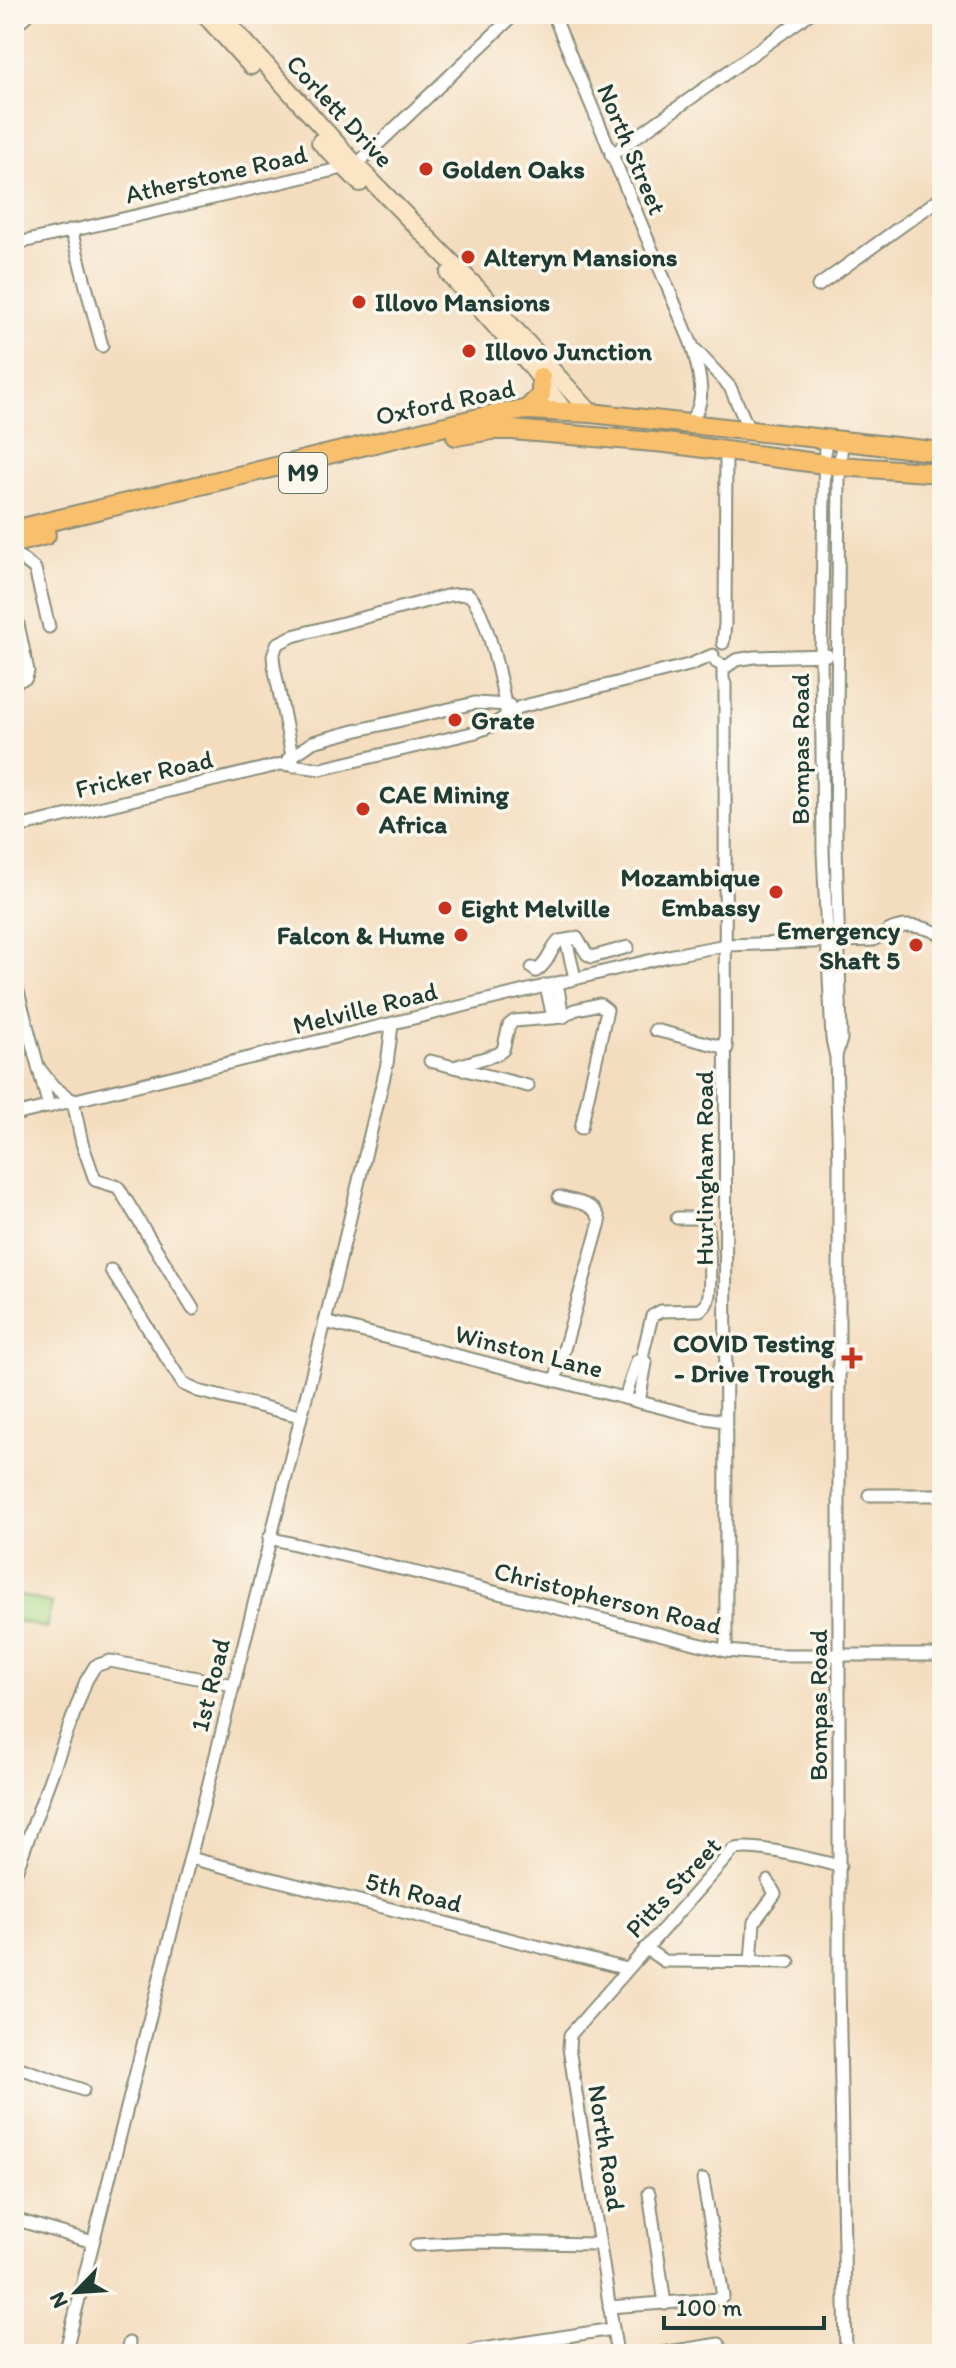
<svg xmlns="http://www.w3.org/2000/svg" width="956" height="2368" font-family="Itim,sans-serif">
	<rect width="100%" height="100%" fill="#fbf7ec"/>
	<filter id="ink" filterUnits="userSpaceOnUse"><feTurbulence type="fractalNoise" baseFrequency=".0125" numOctaves="2"/><feDisplacementMap in="SourceGraphic" scale="16" xChannelSelector="R" yChannelSelector="G"/><feConvolveMatrix kernelMatrix="1 2 1 2 8 2 1 2 1" color-interpolation-filters="sRGB"/></filter>
	<filter id="wash" filterUnits="userSpaceOnUse"><feTurbulence type="fractalNoise" baseFrequency=".006" numOctaves="4" result="noise"/><feDisplacementMap in="SourceGraphic" scale="32" xChannelSelector="R" yChannelSelector="G"/><feGaussianBlur stdDeviation="1.8" result="paint"/><feColorMatrix in="noise" values="0 0 0 0 0 0 0 0 0 0 0 0 0 0 0 0 0 1.4 0 .05"/><feComposite in="paint" operator="in"/></filter>
	<g filter="url(#wash)">
		<rect width="100%" height="100%" fill="#f4ddbf"/>
		<path fill="#a7d887" stroke="#638a5e" stroke-width="2" d="M14 1594 52 1603 46 1628 14 1620Z"/>
	</g>
	<g filter="url(#ink)">
		<g fill="none" stroke-linecap="round" stroke-linejoin="round">
			<g stroke="#8a8d7a" stroke-width="15">
				<g id="street">
					<path d="M553 14 692 345C698 369 711 407 686 423"/>
					<path d="M14 27 28 14"/>
					<path d="M611 155 809 14"/>
					<path d="M71 230 102 346"/>
					<path d="M14 244 356 165 515 14"/>
					<path d="M818 286 942 197"/>
					<path d="M692 346 730 387 750 432"/>
					<path d="M825 440 821 655 823 852 832 1039 836 1057 839 1166V1981L846 2354"/>
					<path d="M14 553 35 569 49 627"/>
					<path d="M14 606 28 671 26 678 14 682"/>
					<path d="M723 643 725 624 726 451"/>
					<path d="M716 662 726 667 736 660 754 657 827 655"/>
					<path d="M723 667V680L725 684 726 1651"/>
					<path d="M288 759 313 742 354 731 475 703 509 705"/>
					<path d="M294 766 274 666 273 656 277 644 293 636 450 595 468 594C487 608 503 691 507 716"/>
					<path d="M14 828 282 764 321 769 476 732 491 726 520 707 689 665 713 655"/>
					<path d="M532 968 536 971C549 963 549 951 559 941L566 940"/>
					<path d="M14 977 49 1107"/>
					<path d="M575 978 566 940 577 938 587 954 592 957 628 947"/>
					<path d="M557 983 563 1017"/>
					<path d="M546 985 553 1018"/>
					<path d="M655 1030 727 1048"/>
					<path d="M836 1056 841 1039 836 843 839 478 842 441"/>
					<path d="M430 1061 454 1067 498 1054 503 1050 509 1025 514 1021 563 1017 574 1010 599 1004 607 1010 581 1128"/>
					<path d="M454 1067 528 1086"/>
					<path d="M39 1068 53 1086 73 1101 82 1143 95 1180 118 1187 193 1309"/>
					<path d="M14 1115 673 955 726 945 873 940C880 937 884 933 890 930 906 922 929 927 942 936"/>
					<path d="M111 1270 183 1384 198 1391 300 1416"/>
					<path d="M325 1322 699 1417 724 1421"/>
					<path d="M555 1381 600 1222C597 1203 575 1202 559 1197"/>
					<path d="M625 1398 637 1361 642 1357"/>
					<path d="M639 1402 646 1363 642 1357 652 1316 661 1311 700 1310C704 1307 706 1306 708 1300 711 1288 710 1227 704 1218H677"/>
					<path d="M869 1495H942"/>
					<path d="M269 1538 439 1578 726 1651 776 1655H942"/>
					<path d="M190 1858 627 1969"/>
					<path d="M14 1877 86 1681 95 1666 110 1661 233 1685"/>
					<path d="M645 1948 664 1961 789 1962"/>
					<path d="M751 1962 754 1922 775 1894 768 1881"/>
					<path d="M14 2066 83 2090"/>
					<path d="M649 2193 665 2304"/>
					<path d="M14 2219 93 2242"/>
					<path d="M416 2245 473 2242 599 2244"/>
					<path d="M609 2307 719 2299 723 2296 703 2180"/>
					<path d="M65 2354 325 1322 387 1064 392 1025"/>
					<path d="M126 2354 129 2343"/>
					<path d="M466 2354 476 2350 613 2329"/>
					<path d="M617 2354 569 2048 570 2035 733 1850C753 1842 817 1861 840 1866"/>
					<path d="M656 2354 719 2344"/>
				</g>
			</g>
			<g stroke="#8a8d7a" stroke-width="20">
				<g id="secondary">
					<path d="M204 14 251 66"/>
					<path d="M220 14 356 165 476 287 591 413"/>
					<path d="M320 142 360 183"/>
					<path d="M449 274 531 366 565 412"/>
				</g>
			</g>
			<g stroke="#8a8d7a" stroke-width="22">
				<g id="primary">
					<path d="M526 410 541 395V377"/>
					<path d="M456 436 492 430H512L666 443 839 466 942 473"/>
					<path d="M14 530 491 415 526 410 591 413 942 452"/>
					<path d="M14 543 46 535"/>
				</g>
			</g>
			<use href="#street" stroke="#fff" stroke-width="11"/>
			<use href="#secondary" stroke="#fce5c4" stroke-width="16"/>
			<use href="#primary" stroke="#f8bf6c" stroke-width="18"/>
		</g>
	</g>
	<g fill="#c8321e" stroke="#fbf7ec" stroke-width="3">
		<circle cx="426" cy="169" r="8"/>
		<circle cx="468" cy="257" r="8"/>
		<circle cx="359" cy="302" r="8"/>
		<circle cx="469" cy="351" r="8"/>
		<circle cx="455" cy="720" r="8"/>
		<circle cx="363" cy="809" r="8"/>
		<circle cx="776" cy="892" r="8"/>
		<circle cx="445" cy="908" r="8"/>
		<circle cx="461" cy="935" r="8"/>
		<circle cx="916" cy="945" r="8"/>
		<path d="M848 1346h8v8h8v8h-8v8h-8v-8h-8v-8h8z"/>
	</g>
	<g text-anchor="middle" stroke-width="7" stroke-linejoin="round" paint-order="stroke">
		<rect fill="#fbf7ec" stroke="#61756b" stroke-width="2" x="279" y="453" width="48" height="40" rx="6"/>
		<g font-size="24" font-weight="bold" fill="#1f3d34">
			<text x="303" y="481">M9</text>
		</g>
		<g font-size="26" fill="#1f3d34" stroke="#fbf7ec">
			<text transform="translate(340 111) rotate(47)" y="9">Corlett Drive</text>
			<text transform="translate(632 149) rotate(67)" y="9">North Street</text>
			<text transform="translate(216 174) rotate(-13)" y="9">Atherstone Road</text>
			<text transform="translate(445 402) rotate(-12)" y="9">Oxford Road</text>
			<text transform="translate(800 749) rotate(-90)" y="9">Bompas Road</text>
			<text transform="translate(144 774) rotate(-13)" y="9">Fricker Road</text>
			<text transform="translate(365 1008) rotate(-14)" y="9">Melville Road</text>
			<text transform="translate(704 1168) rotate(-90)" y="9">Hurlingham Road</text>
			<text transform="translate(529 1351) rotate(14)" y="9">Winston Lane</text>
			<text transform="translate(608 1598) rotate(14)" y="9">Christopherson Road</text>
			<text transform="translate(210 1685) rotate(-76)" y="9">1st Road</text>
			<text transform="translate(818 1705) rotate(-90)" y="9">Bompas Road</text>
			<text transform="translate(673 1887) rotate(-47)" y="9">Pitts Street</text>
			<text transform="translate(414 1892) rotate(14)" y="9">5th Road</text>
			<text transform="translate(607 2148) rotate(81)" y="9">North Road</text>
		</g>
		<g font-size="26" font-weight="bold" fill="#1f3d34" stroke="#fbf7ec" text-anchor="start">
			<text x="442" y="178">Golden Oaks</text>
			<text x="484" y="266">Alteryn Mansions</text>
			<text x="375" y="311">Illovo Mansions</text>
			<text x="485" y="360">Illovo Junction</text>
			<text x="471" y="729">Grate</text>
			<text x="379" y="803">CAE Mining<tspan x="379" dy="30">Africa</tspan></text>
			<text x="760" y="886" text-anchor="end">Mozambique<tspan x="760" dy="30">Embassy</tspan></text>
			<text x="461" y="917">Eight Melville</text>
			<text x="900" y="939" text-anchor="end">Emergency<tspan x="900" dy="30">Shaft 5</tspan></text>
			<text x="445" y="944" text-anchor="end">Falcon &amp; Hume</text>
			<text x="834" y="1352" text-anchor="end">COVID Testing<tspan x="834" dy="30">- Drive Trough</tspan></text>
		</g>
	</g>
	<rect width="956" height="2368" fill="none" stroke="#fbf7ec" stroke-width="48"/>
	<g transform="translate(76 2292) rotate(245)" stroke="#fbf7ec" stroke-width="6" paint-order="stroke">
	<path d="M0-6L14 30L0 20L-14 30Z" fill="#1f3d34"/>
	<text y="-12" font-size="22" font-weight="bold" text-anchor="middle" fill="#1f3d34">N</text>
	</g>
	<path d="M664 2316v12h160v-12" fill="none" stroke="#1f3d34" stroke-width="4"/>
	<text x="676" y="2316" font-size="24" fill="#1f3d34" stroke="#fbf7ec" stroke-width="6" paint-order="stroke">100 m</text>
</svg>
